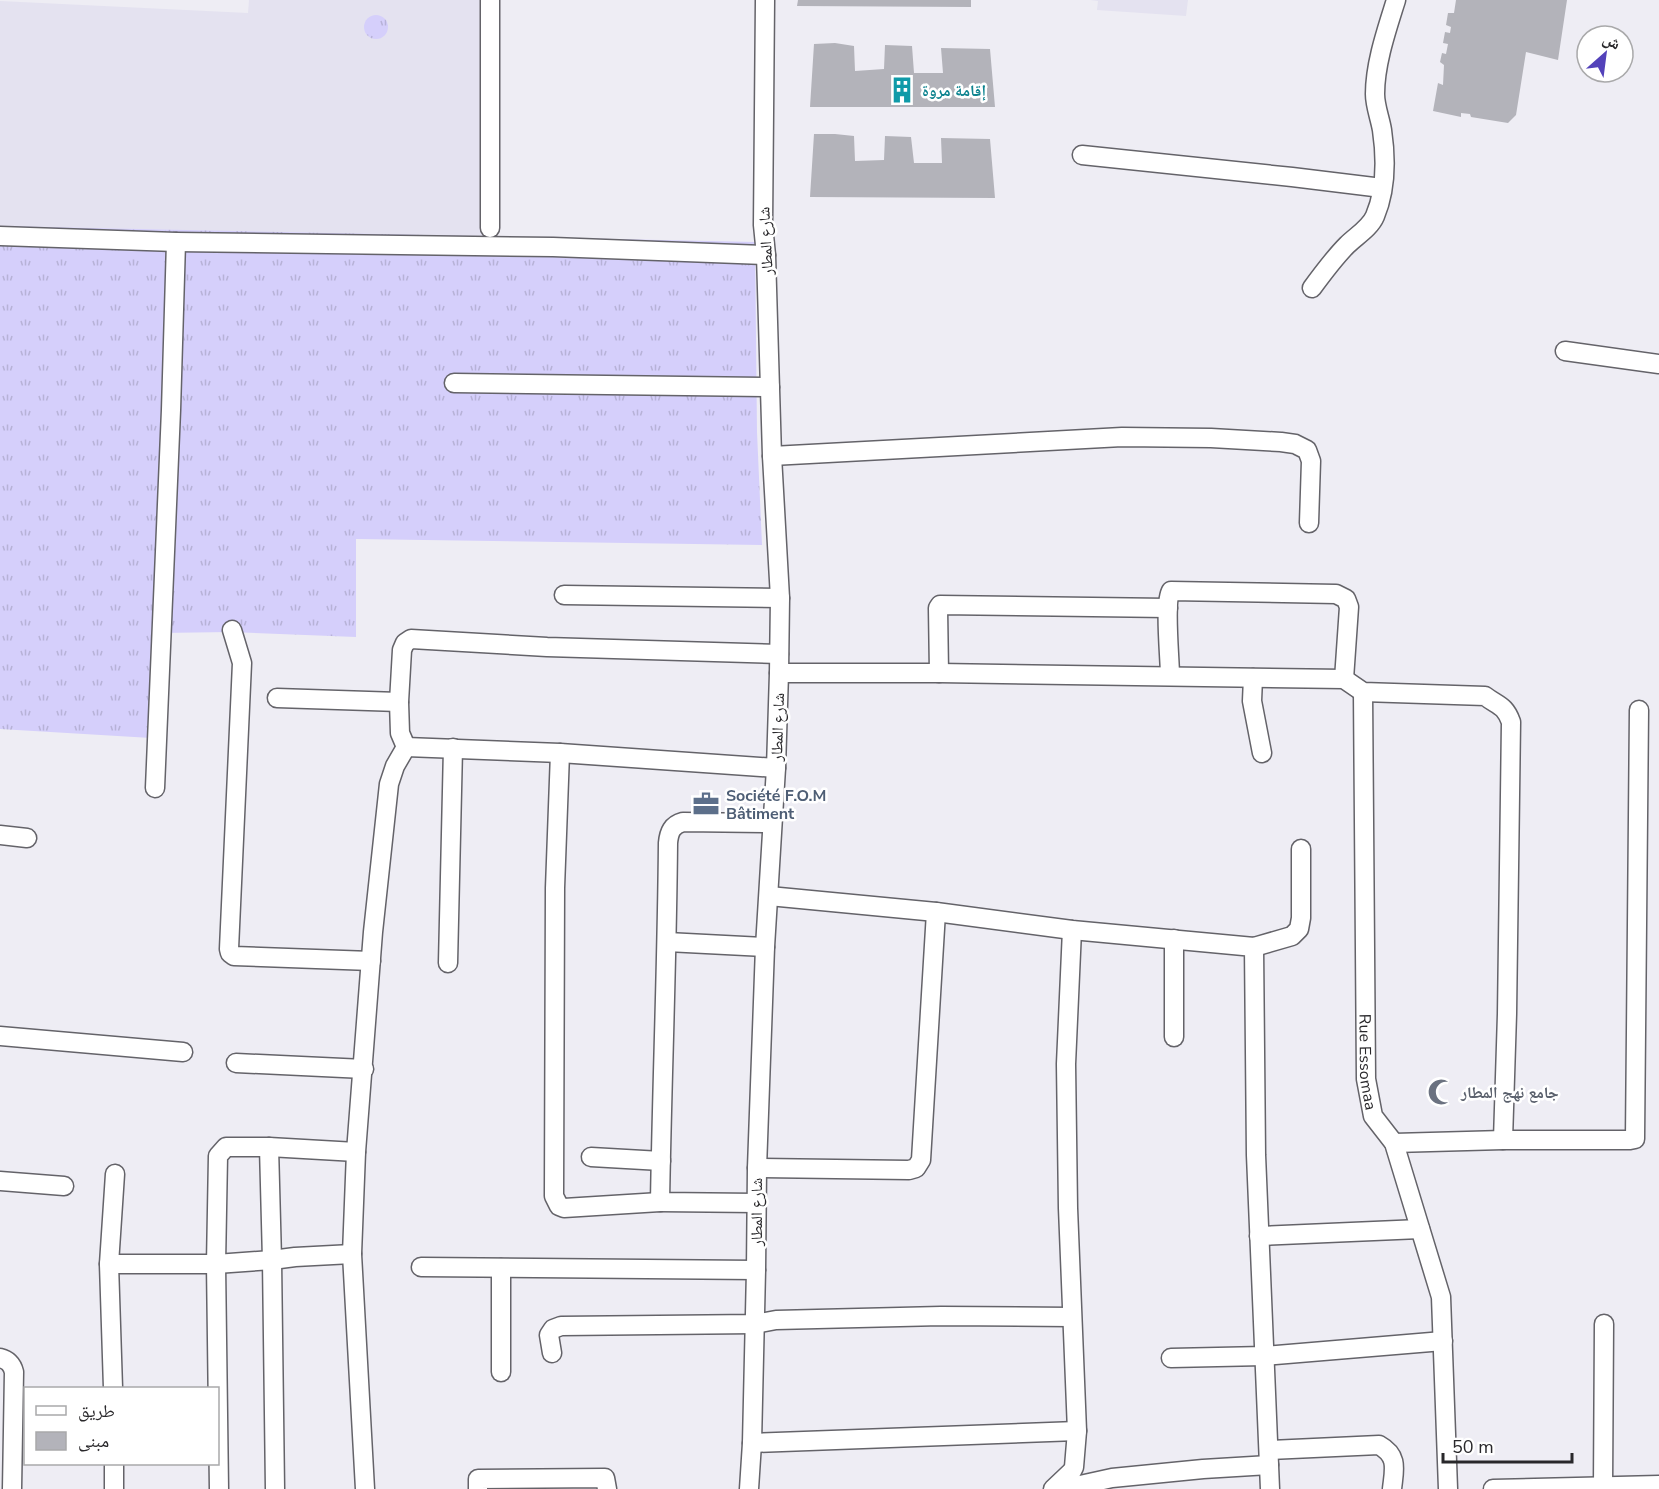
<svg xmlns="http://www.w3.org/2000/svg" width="1659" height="1489" font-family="'Nunito Sans','Noto Naskh Arabic',sans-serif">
	<defs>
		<pattern id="grass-tufts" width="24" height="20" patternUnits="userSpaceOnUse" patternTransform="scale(1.5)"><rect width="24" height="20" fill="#d5cffb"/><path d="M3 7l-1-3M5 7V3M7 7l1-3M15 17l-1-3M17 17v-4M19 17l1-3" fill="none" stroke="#b7b2d7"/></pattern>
	</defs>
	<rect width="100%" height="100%" fill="#eeedf4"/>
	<g fill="#e4e2f0">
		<path d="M249 0H492L495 237 0 226V1L248 13Z"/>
		<path d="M1090 0H1188L1186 16 1097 10 1098 1Z"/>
	</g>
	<g fill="url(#grass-tufts)">
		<circle cx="376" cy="27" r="12"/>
		<path d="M0 226 755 242 757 432 762 545 356 539V637L231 632 160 633 151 738 0 729Z"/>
	</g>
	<g fill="#b3b3ba">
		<path d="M798 0H971V7L797 6Z"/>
		<path d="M1456 0H1567L1558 60 1526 52 1516 115 1508 123 1471 117 1470 114 1461 113V117L1433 111 1438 83 1443 85 1444 65 1440 62 1442 53 1446 54 1448 44 1443 43 1445 32 1450 33 1451 27 1446 25 1448 13H1454Z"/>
		<path d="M835 43 854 46 855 71 884 69 885 45 912 46 914 73H943L941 48 990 49 995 107H810L814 44Z"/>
		<path d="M814 134H835L854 136 855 161 884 160 885 136 911 137 914 163H942L941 138 990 139 995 198 810 197Z"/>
	</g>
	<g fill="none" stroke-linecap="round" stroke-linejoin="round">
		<g stroke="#646369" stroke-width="21">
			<g id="minor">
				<path d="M490 0V228"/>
				<path d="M1082 155 1292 177 1382 188"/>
				<path d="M0 236 176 242 553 247 766 255"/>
				<path d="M1312 288C1323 273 1334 258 1347 245 1356 236 1370 228 1375 216 1386 190 1386 157 1382 130 1380 118 1375 106 1375 94 1375 63 1387 29 1396 0"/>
				<path d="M1565 351 1659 364"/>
				<path d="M454 383 770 387"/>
				<path d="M772 456 1122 437 1211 438 1281 442 1295 444 1307 450 1311 461 1309 523"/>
				<path d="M564 595 780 598"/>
				<path d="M232 630 242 663 229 949 230 953 234 956 371 961"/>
				<path d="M779 673H939L1344 679 1363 692 1485 696C1498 706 1505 705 1511 722L1507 1014 1503 1140"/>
				<path d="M939 673 938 608 940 605 1168 608"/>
				<path d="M1170 676C1170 659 1164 602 1171 591L1336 594 1346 599 1349 607 1344 679"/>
				<path d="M1253 678 1252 701 1262 753"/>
				<path id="s1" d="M1363 692 1366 1079 1373 1116 1394 1143 1441 1297 1448 1489"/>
				<path d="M277 698 399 702"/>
				<path d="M406 747 400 733 399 702 402 650 405 643 411 639 547 647 779 654"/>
				<path d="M406 747 560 753 776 768"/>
				<path d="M560 753 555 888 554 1196 559 1206 564 1208 660 1202"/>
				<path d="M155 788 171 410 176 242"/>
				<path d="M0 835 27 838"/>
				<path d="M769 896 936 912 1072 930 1254 947 1256 1155 1270 1489"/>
				<path d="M667 942 765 947"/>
				<path d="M1254 947 1292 936 1299 929 1301 918V849"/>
				<path d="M448 963 453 748"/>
				<path d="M0 1036 183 1052"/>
				<path d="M1174 1037V939"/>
				<path d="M236 1063 364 1069"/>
				<path d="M1394 1143 1503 1140H1630L1635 1139 1639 710"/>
				<path d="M269 1147 272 1260 275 1489"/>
				<path d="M591 1157 661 1161"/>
				<path d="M757 1168 909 1170 916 1168 921 1160 936 912"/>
				<path d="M0 1181 64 1186"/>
				<path d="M757 1203 660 1202C662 1082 667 963 668 843 669 832 672 825 683 822L772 823"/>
				<path d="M1259 1236 1420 1229"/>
				<path d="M109 1264H216L272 1260 295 1257 352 1254"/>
				<path d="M421 1267 756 1270"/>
				<path d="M501 1268V1372"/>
				<path d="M552 1353 549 1335 553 1329 561 1326 755 1324 776 1320 941 1316 1071 1317"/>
				<path d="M0 1358C8 1360 12 1364 14 1372L12 1489"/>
				<path d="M1171 1358 1264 1356 1443 1341"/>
				<path d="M113 1388 109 1264 115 1174"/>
				<path d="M752 1443 1077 1431"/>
				<path d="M1269 1450 1379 1445C1399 1456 1394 1470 1392 1489"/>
				<path d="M114 1464V1489"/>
				<path d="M1603 1487 1604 1324"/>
				<path d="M219 1489 216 1264 218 1156 226 1147H269L356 1152"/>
				<path d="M365 1489 352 1254 356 1152 373 932 389 784 395 766 406 747"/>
				<path d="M478 1489V1479L605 1478 607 1489"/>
				<path d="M749 1489 752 1443 756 1270 757 1168 765 947 776 768 779 673 780 598 772 456 766 255 763 225 765 0"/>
				<path d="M1053 1489 1072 1471 1074 1467 1077 1431 1068 1208 1066 1064 1072 930"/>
				<path d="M1062 1489 1112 1478 1203 1469 1269 1465"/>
				<path d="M1493 1489 1659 1485"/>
			</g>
		</g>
		<use href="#minor" stroke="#fff" stroke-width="18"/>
	</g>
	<defs>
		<g id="building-bare" transform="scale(2.07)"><path d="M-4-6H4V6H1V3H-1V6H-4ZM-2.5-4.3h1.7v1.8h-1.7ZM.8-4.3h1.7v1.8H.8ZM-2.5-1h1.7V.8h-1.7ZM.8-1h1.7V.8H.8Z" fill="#0f9aa8" stroke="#fff" stroke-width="2.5" paint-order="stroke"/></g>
		<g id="office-bare" transform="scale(2.07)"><path d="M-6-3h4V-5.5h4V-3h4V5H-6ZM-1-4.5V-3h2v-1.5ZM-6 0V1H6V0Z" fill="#5c6f8a" stroke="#fff" stroke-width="2.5" paint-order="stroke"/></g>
		<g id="mosque-bare" transform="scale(2.07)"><path d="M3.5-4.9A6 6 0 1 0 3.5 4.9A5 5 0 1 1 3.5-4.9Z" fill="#6b7280" stroke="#fff" stroke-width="2.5" paint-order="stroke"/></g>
	</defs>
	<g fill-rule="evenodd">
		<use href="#building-bare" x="902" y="90"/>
		<use href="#office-bare" x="706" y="804"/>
		<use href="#mosque-bare" x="1441" y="1092"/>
	</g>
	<g text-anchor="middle" stroke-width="5" stroke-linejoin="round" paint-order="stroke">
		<g font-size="16" font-weight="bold" fill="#0d838f" stroke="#fff" text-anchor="start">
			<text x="922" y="96">إقامة مروة</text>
		</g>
		<g font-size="16" fill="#29282b" stroke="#fff">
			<text transform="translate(765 241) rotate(-93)" y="6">شارع المطار</text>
			<text transform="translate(777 727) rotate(-88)" y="6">شارع المطار</text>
			<text dy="6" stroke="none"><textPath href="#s1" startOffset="370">Rue Essomaa</textPath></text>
			<text transform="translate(756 1212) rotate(-90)" y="6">شارع المطار</text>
		</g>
		<g font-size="16" font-weight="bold" fill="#4e5e75" stroke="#fff" text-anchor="start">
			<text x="726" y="801">Société F.O.M<tspan x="726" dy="18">Bâtiment</tspan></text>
		</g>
		<g font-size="16" font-weight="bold" fill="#5b616d" stroke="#fff" text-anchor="start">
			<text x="1461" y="1098">جامع نهج المطار</text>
		</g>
	</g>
	<rect x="24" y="1387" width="195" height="78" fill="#ffffff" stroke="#a9a9aa" stroke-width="1.5"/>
	<rect x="36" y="1406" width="30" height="9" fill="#ffffff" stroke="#a9a9aa" stroke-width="1.5"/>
	<text x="78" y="1417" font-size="18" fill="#29282b">طريق</text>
	<rect x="36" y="1432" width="30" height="18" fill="#b3b3ba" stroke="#a9a9aa" stroke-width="1.5"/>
	<text x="78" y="1447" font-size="18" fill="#29282b">مبنى</text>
	<g transform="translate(1605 54) rotate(28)"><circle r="28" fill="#ffffff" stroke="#a9a9aa" stroke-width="1.5"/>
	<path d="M0-4.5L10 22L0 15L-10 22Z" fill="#5342ba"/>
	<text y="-9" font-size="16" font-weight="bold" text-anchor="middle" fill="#29282b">ش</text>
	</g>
	<path d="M1443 1453v9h129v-9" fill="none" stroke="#29282b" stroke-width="3"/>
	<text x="1452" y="1453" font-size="18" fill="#29282b" stroke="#ffffff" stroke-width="4.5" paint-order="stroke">50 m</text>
</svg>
